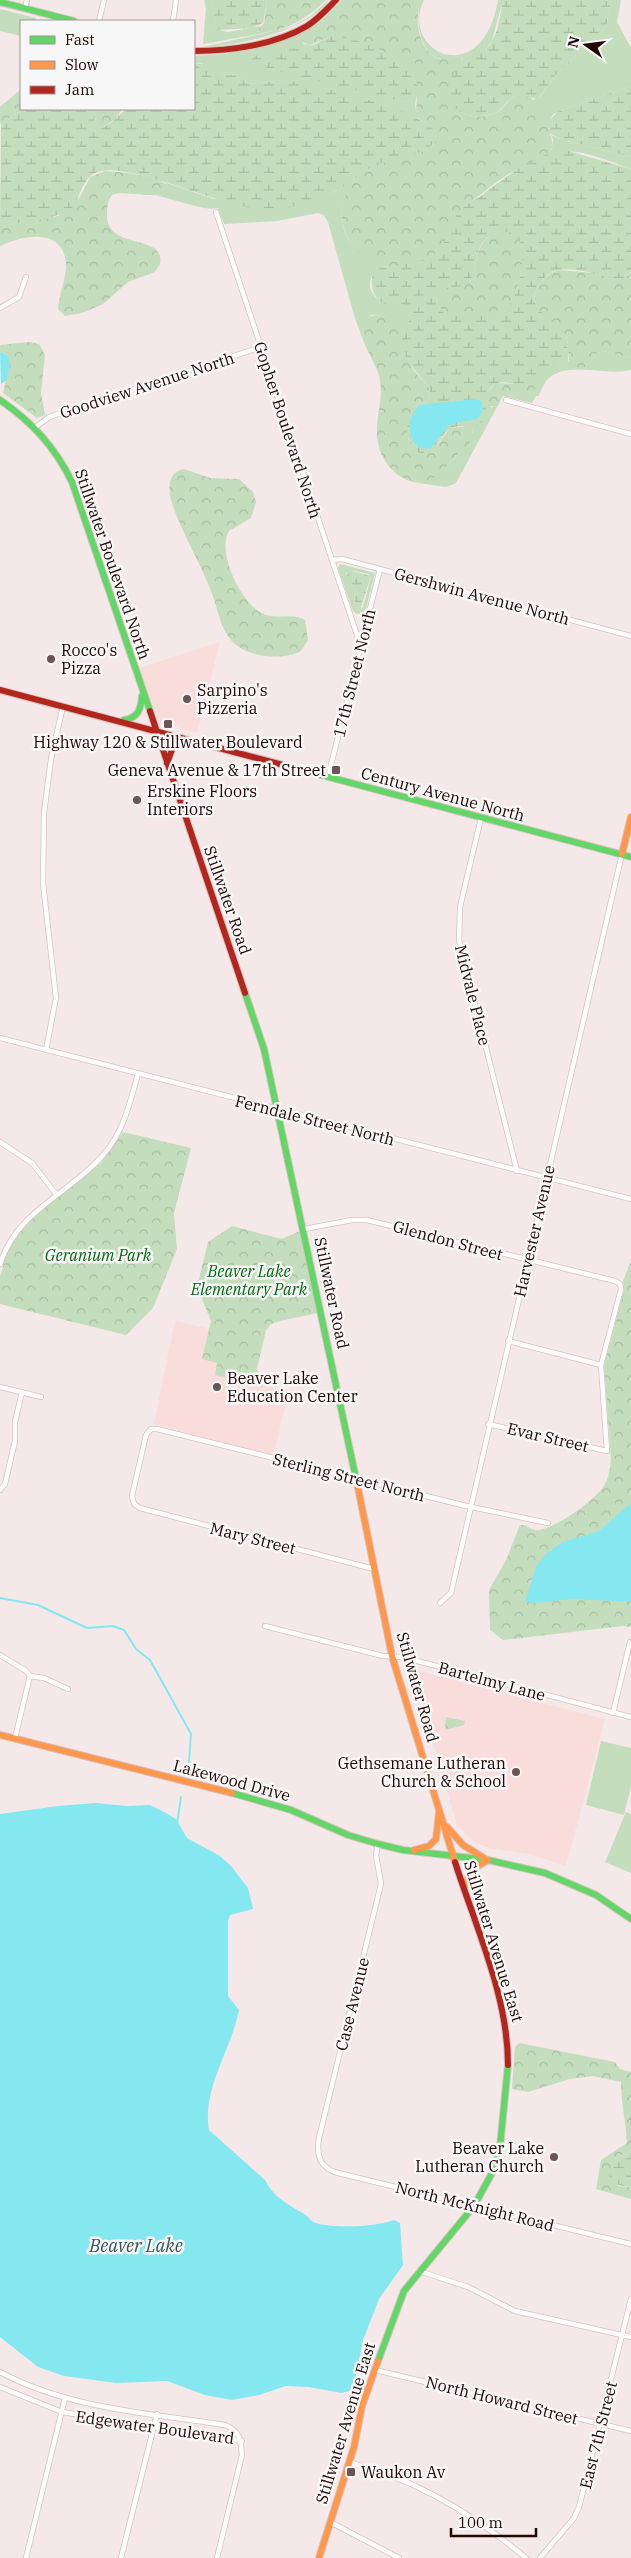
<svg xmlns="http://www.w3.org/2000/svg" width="631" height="2558" font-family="'IBM Plex Serif',serif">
	<defs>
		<pattern id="forest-crowns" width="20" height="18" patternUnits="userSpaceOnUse" patternTransform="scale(1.25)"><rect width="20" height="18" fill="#c4ddbd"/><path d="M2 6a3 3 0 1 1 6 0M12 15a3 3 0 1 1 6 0" fill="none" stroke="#a8bca1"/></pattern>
		<pattern id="wetland-marsh" width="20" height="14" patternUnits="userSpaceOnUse" patternTransform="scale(1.25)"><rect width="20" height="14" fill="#c4ddbd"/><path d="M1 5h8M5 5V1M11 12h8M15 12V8" fill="none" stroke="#a8bca1"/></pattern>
	</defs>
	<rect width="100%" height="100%" fill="#f4e9e8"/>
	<g fill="#f8dddb">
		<path d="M220 642 197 733 160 722 155 715 139 668Z"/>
		<path d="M175 1321 258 1340 253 1368 258 1384 289 1391 273 1456 154 1424Z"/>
		<path d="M411 1669 605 1719 566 1866 529 1854 489 1848 474 1842 457 1825Z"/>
	</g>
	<g fill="#c4ddbd" fill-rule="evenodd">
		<path d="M204 0H211L216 26 219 30 228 32 261 26 258 31 264 33 203 44 206 8Z"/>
		<path d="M328 0C328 2 326 4 323 7 299 32 237 46 203 47L291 27 312 15Z"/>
		<path d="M421 0H424C402 43 459 81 487 33 493 23 496 11 498 0H503L492 41 483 52 458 68 463 58 460 56C452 56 445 61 437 58 419 51 415 15 421 0Z"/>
		<path d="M611 0H621L617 22 631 48V86L557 112C549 116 548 125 549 133L533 100 540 97 554 77 603 31 607 23Z"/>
		<path d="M0 9 36 18 35 21H21V36L0 31Z"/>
		<path d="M299 34 303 44 313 45 277 53 279 71 406 102 416 98 417 92 415 105 418 120 421 122 386 106 326 89 282 80 250 84 235 75 219 73 202 63H194V56L225 54Z"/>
		<path d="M551 135 563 140 631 157V169C605 160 569 142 544 157L552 149 553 139Z"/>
		<path d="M364 172C324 207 341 255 390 266 369 267 363 289 379 300 387 305 394 302 402 304L409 311C411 325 400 336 404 350 399 335 390 313 371 315L362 334 365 346 354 315 328 222 324 215 318 213 277 221 224 224 218 208C207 212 171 198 157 196H163L166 183 158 180 214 199 306 202 334 192Z"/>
		<path d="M568 346V361L584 368 596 354 603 351 631 358V370C598 378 552 352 539 396H536L532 403 503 396 456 483 446 487 418 483C433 484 475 442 473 429L466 426H474L483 420 486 403 492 408 502 395C515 395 524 399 534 390V380L529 382 560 362Z"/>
		<path d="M340 564 375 573 366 609 362 614H357L353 611 338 568ZM354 571 369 574 371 577 363 607 359 610 355 607 354 587 346 573Z"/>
		<path d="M601 1741 631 1748V1786L624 1815 586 1805Z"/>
		<path d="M626 1812 631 1814V1873L605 1862Z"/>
	</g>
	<g fill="url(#forest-crowns)">
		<path d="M267 0H326C308 18 287 31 260 33L258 30 264 23Z"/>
		<path d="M342 0H421C414 17 418 52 439 59L459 56 462 57C462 67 452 75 450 85 444 114 478 124 499 111 506 107 508 99 516 95 521 95 529 96 534 100 539 105 556 143 552 148 543 163 518 167 504 177 492 185 480 195 468 204 450 217 451 244 432 256 420 264 399 269 385 265 340 254 326 202 363 172 381 158 406 157 427 149L433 145 436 136 430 127 416 116 417 92 399 61 392 56 366 44 339 37H329L310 45 301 42 299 34 320 22Z"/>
		<path d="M21 89V109H24L0 124V107Z"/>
		<path d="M93 109H122L116 119 101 128 94 122Z"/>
		<path d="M105 171C122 172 157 175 170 187V193L165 196 119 193 112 195C108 200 107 207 107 214 106 252 166 232 160 264L155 272 128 282 103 304 82 313 65 316 58 309C59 295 65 282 66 267 66 227 24 234 0 246V226L58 216 80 197 90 177Z"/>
		<path d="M506 232 519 238C529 255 517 310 497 316H446L436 303 437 294 443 287H455L470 282C480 261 473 234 506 232Z"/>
		<path d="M560 270 594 273 620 279 629 275 631 272V358L603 351 596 354 584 368 574 367 569 363 567 337C551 322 523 307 540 283 546 276 551 272 560 270Z"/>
		<path d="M375 315C400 317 401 348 411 366 416 375 425 381 430 390L429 399 413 407 408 439 416 449 436 447 450 428 466 426 473 429 471 441 438 475 426 483C397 485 376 458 377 431 377 414 383 397 380 380 377 360 355 341 364 319Z"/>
		<path d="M29 342 39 344 45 355 41 393 45 415 37 418 3 393 9 367 7 355 0 352V345Z"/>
		<path d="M534 380 538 383C530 401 517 395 502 395L495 406H487V393L496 383 517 384Z"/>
		<path d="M184 469 210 478 239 479 253 492 256 502 251 518 229 531C216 552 242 606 264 614 277 620 293 612 305 620L308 640 300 652C281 660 250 658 234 643 220 630 218 608 211 591 199 560 181 532 171 500 168 487 168 472 184 469Z"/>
		<path d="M123 1132 191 1148 174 1213 177 1249 153 1308 126 1335 0 1304V1277L7 1251 30 1218 101 1163Z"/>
		<path d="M232 1226 282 1239 304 1229 322 1312 280 1321 271 1324 266 1330 257 1369 263 1387 215 1375 217 1363 202 1359 211 1321 197 1287 208 1242Z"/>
		<path d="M631 1261V1627L623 1626 503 1640 490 1630 489 1590 506 1560 520 1525H525C529 1528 534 1531 539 1530 556 1528 595 1500 604 1486 609 1477 610 1469 611 1459L604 1366 624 1290 623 1281Z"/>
		<path d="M446 1717 465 1721 464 1725 445 1730Z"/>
		<path d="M519 2043 615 2062 620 2069 631 2072V2150L615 2159 618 2186 631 2187V2199L596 2189 601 2160 627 2143C626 2122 621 2103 621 2082L593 2076 570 2079 528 2092 512 2089 515 2047Z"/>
	</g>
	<g fill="url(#wetland-marsh)" fill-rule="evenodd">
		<path d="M211 0H267L263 23 251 28 219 30 216 26Z"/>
		<path d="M503 0H611L607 23 603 31 554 77 538 99 516 95C506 100 503 111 492 114 462 124 433 99 456 70 466 58 484 56 492 41 499 29 500 14 503 0Z"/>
		<path d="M329 37C355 34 437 66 414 102H406C385 97 258 69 250 61L255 56 313 45Z"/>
		<path d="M194 63 206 64 219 73 235 75 250 84 282 80 292 81C322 88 420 108 436 133L435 142C425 156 391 158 375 165 364 171 354 179 344 186 323 199 296 208 272 210 227 212 127 158 95 173 81 180 80 200 70 211L45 219 0 226 1 123 24 109H93L94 122 101 128 111 123 126 109H194Z"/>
		<path d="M631 86V157L563 140 549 133V121L557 112Z"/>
		<path d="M565 150 631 169V272L623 279C603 279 568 261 549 274 544 277 540 283 537 288 522 317 575 321 567 350 564 364 534 384 520 384 512 385 502 379 494 385 481 394 492 413 481 423 473 430 461 423 452 428 442 432 440 443 433 451 408 463 401 425 413 407L429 399 430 390C421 374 403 363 402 342 402 331 411 323 409 312L402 304C397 303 391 305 386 304 372 300 370 284 373 273 383 261 416 268 433 255 447 245 449 227 458 213 464 204 474 201 482 195 501 180 540 151 565 150ZM506 232 518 238C529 255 517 310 497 316H446L436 303C437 281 453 291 468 284 482 267 468 235 506 232Z"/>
		<path d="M348 570 371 576 360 610 355 607 354 587 347 576Z"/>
		<path d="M631 2150V2187C618 2186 614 2185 608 2173L615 2159Z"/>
	</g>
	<g fill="#85e8f1">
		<path d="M0 352 7 355 10 362 7 380 1 384Z"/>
		<path d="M475 399 481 401C484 407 483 415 477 419L459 422 448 426 430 449C406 450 404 418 420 405Z"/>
		<path d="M631 1503V1602L574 1599 533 1603 525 1602 536 1567 547 1553 563 1542 599 1531Z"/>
		<path d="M96 1803 127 1806 150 1805 166 1813 176 1819 187 1838 220 1856 231 1866 248 1888 253 1909 230 1915 228 1921V1996L239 2010C231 2051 202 2088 209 2130L265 2180C274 2198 288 2204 304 2214 308 2216 310 2220 313 2222 331 2229 375 2227 394 2220L400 2223 403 2265 379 2299 363 2340 355 2382 350 2391 341 2393 309 2387 286 2386 259 2395 232 2400 205 2395 167 2381 116 2383 64 2376 38 2367 0 2337V1814L58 1806Z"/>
	</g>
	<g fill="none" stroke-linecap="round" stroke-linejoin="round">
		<g stroke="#85e8f1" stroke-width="2">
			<path d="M0 1598 38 1605 87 1628 113 1626 124 1630 136 1649 150 1660 191 1734 189 1762"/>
			<path d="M177 1824 181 1797"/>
		</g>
		<g stroke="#d8c2c1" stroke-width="6">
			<g id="street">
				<path d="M25 9 27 0"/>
				<path d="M99 21 104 0"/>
				<path d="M173 21 176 0"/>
				<path d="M216 212 361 647"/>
				<path d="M0 308 19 297 26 277"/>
				<path d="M506 400 631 434"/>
				<path d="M36 427 49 417 261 347"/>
				<path d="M332 560 342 559 631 636"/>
				<path d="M328 777 380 569"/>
				<path d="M481 818 460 907 459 940 517 1171"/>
				<path d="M0 1038 631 1199"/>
				<path d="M46 1050 56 998 43 883 44 813 51 759 63 706"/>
				<path d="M0 1142 32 1163 56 1194"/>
				<path d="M304 1229 352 1220H367L615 1281 620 1284 621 1289 601 1365 607 1451 488 1424"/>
				<path d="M0 1264C17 1210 70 1194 104 1154 124 1131 130 1102 138 1074"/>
				<path d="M508 1341 601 1365"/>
				<path d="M0 1387 41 1397"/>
				<path d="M0 1490 5 1484 15 1441V1422L22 1392"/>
				<path d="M374 1569 140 1508 134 1504 132 1496 146 1435 151 1429H157L462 1505 548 1523"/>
				<path d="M440 1603 451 1593 622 854"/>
				<path d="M265 1626 383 1656 402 1657 631 1717"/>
				<path d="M0 1655 26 1671 30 1676 15 1738"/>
				<path d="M30 1676 44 1678 68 1689"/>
				<path d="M613 1713 630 1642"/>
				<path d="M378 1844 376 1855 381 1884 319 2138C316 2156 320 2168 338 2173L631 2244"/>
				<path d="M419 2271 468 2287 515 2311 631 2337"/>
				<path d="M375 2370 631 2431"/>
				<path d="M0 2372C69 2409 149 2413 225 2425 240 2431 241 2440 242 2455L217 2558"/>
				<path d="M0 2387 62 2412 242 2441"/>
				<path d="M349 2462C370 2469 391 2475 411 2484 453 2503 491 2529 526 2558"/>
				<path d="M330 2522 399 2558"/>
				<path d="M26 2558 65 2398"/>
				<path d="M121 2558 157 2414"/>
				<path d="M540 2558 574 2518 579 2507 631 2299"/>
			</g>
		</g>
		<g stroke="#d8c2c1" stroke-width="8">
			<g id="fast">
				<path d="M0 2 74 21"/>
				<path d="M0 400C32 422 55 447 72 482L150 711"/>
				<path d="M124 720C138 718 141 709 142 696"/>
				<path d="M321 775 631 857"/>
				<path d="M245 993 264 1049 357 1483"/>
				<path d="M232 1793 291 1810 348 1835 378 1844 403 1850 488 1860 545 1873 596 1895 631 1919"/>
				<path d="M378 2361 404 2291 474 2206 492 2173 500 2147 508 2065"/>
			</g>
		</g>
		<g stroke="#d8c2c1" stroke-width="8">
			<g id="slow">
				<path d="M622 854 631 817"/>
				<path d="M357 1483 392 1656 455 1862"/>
				<path d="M0 1735 232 1793"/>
				<path d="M447 1827 463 1845 484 1858"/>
				<path d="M414 1850 429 1846 436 1839 439 1813"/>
				<path d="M464 1888 471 1870 488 1860"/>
				<path d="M319 2558 354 2447 362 2406 378 2361"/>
			</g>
		</g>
		<g stroke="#d8c2c1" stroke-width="8">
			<g id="jam">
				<path d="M194 51C230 51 275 45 307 26 318 19 327 9 336 0"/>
				<path d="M0 690 321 775"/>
				<path d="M150 711 245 993"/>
				<path d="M167 763 173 747 189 742"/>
				<path d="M455 1862C476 1928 508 1996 508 2065"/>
			</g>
		</g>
		<use href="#street" stroke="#fdfcfc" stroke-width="4.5"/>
		<use href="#fast" stroke="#63d668" stroke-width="6"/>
		<use href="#slow" stroke="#ff974d" stroke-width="6"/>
		<use href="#jam" stroke="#b3261e" stroke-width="6"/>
	</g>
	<g fill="#6c5554" stroke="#f7f7f7" stroke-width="2">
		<circle cx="51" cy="659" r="5"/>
		<circle cx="187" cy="699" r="5"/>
		<rect x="163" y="719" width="10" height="10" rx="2.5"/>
		<rect x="331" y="765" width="10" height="10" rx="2.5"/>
		<circle cx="137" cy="800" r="5"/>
		<circle cx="217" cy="1387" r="5"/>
		<circle cx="516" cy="1772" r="5"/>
		<circle cx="554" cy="2157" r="5"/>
		<rect x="346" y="2467" width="10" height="10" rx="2.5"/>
	</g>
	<g text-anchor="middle" stroke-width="5" stroke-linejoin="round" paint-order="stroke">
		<g font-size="16" fill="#230505" stroke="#f7f7f7">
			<text transform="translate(147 385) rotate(-18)" y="6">Goodview Avenue North</text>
			<text transform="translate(288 430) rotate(72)" y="6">Gopher Boulevard North</text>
			<text transform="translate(113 564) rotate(71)" y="6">Stillwater Boulevard North</text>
			<text transform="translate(482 596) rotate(15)" y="6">Gershwin Avenue North</text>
			<text transform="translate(354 673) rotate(-76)" y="6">17th Street North</text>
			<text transform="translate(443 794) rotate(15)" y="6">Century Avenue North</text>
			<text transform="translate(228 900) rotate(71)" y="6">Stillwater Road</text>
			<text transform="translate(473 995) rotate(76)" y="6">Midvale Place</text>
			<text transform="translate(315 1120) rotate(14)" y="6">Ferndale Street North</text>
			<text transform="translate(534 1231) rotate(-77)" y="6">Harvester Avenue</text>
			<text transform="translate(448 1240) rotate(15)" y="6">Glendon Street</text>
			<text transform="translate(332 1293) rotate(78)" y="6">Stillwater Road</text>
			<text transform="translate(548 1437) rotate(13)" y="6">Evar Street</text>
			<text transform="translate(349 1477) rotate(14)" y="6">Sterling Street North</text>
			<text transform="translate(253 1538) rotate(14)" y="6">Mary Street</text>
			<text transform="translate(492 1681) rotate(15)" y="6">Bartelmy Lane</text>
			<text transform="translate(418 1687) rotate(74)" y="6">Stillwater Road</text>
			<text transform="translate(232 1780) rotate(15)" y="6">Lakewood Drive</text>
			<text transform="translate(494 1941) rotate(73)" y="6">Stillwater Avenue East</text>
			<text transform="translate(352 2004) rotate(-76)" y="6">Case Avenue</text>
			<text transform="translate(475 2206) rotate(14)" y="6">North McKnight Road</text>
			<text transform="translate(502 2400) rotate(14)" y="6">North Howard Street</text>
			<text transform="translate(345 2423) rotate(-73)" y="6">Stillwater Avenue East</text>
			<text transform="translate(155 2427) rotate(8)" y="6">Edgewater Boulevard</text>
			<text transform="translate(598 2435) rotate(-76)" y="6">East 7th Street</text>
		</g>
		<g font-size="16" fill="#230505" stroke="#f7f7f7" text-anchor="start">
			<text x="61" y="656">Rocco's<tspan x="61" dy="18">Pizza</tspan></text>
			<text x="197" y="696">Sarpino's<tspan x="197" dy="18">Pizzeria</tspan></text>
			<text x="168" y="748" text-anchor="middle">Highway 120 &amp; Stillwater Boulevard</text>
			<text x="326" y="776" text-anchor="end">Geneva Avenue &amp; 17th Street</text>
			<text x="147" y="797">Erskine Floors<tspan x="147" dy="18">Interiors</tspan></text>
			<text x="227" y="1384">Beaver Lake<tspan x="227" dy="18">Education Center</tspan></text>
			<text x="506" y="1769" text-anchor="end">Gethsemane Lutheran<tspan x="506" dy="18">Church &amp; School</tspan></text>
			<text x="544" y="2154" text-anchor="end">Beaver Lake<tspan x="544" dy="18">Lutheran Church</tspan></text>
			<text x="361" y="2478">Waukon Av</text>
		</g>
		<g font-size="16" font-style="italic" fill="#046a11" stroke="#f7f7f7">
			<text x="98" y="1261">Geranium Park</text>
			<text x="249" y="1277">Beaver Lake<tspan x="249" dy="18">Elementary Park</tspan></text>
		</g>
		<g font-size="18" font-style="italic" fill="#365558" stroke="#f7f7f7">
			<text x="136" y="2252">Beaver Lake</text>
		</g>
	</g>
	<rect x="20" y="20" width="175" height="90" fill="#f7f7f7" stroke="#a29696"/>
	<rect x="30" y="36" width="25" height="8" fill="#63d668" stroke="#a29696"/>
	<text x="65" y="45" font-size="15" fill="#230505">Fast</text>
	<rect x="30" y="61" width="25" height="8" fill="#ff974d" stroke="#a29696"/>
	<text x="65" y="70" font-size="15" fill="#230505">Slow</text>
	<rect x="30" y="86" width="25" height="8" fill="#b3261e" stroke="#a29696"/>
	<text x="65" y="95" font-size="15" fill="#230505">Jam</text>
	<g transform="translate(586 45) rotate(284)" stroke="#f7f7f7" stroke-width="4" paint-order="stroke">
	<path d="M0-4L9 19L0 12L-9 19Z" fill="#230505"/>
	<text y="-8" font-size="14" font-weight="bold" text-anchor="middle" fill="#230505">N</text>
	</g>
	<path d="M451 2528v8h85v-8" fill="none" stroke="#230505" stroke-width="2.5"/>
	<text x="458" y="2528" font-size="15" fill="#230505" stroke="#f7f7f7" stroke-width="4" paint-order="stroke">100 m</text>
</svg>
